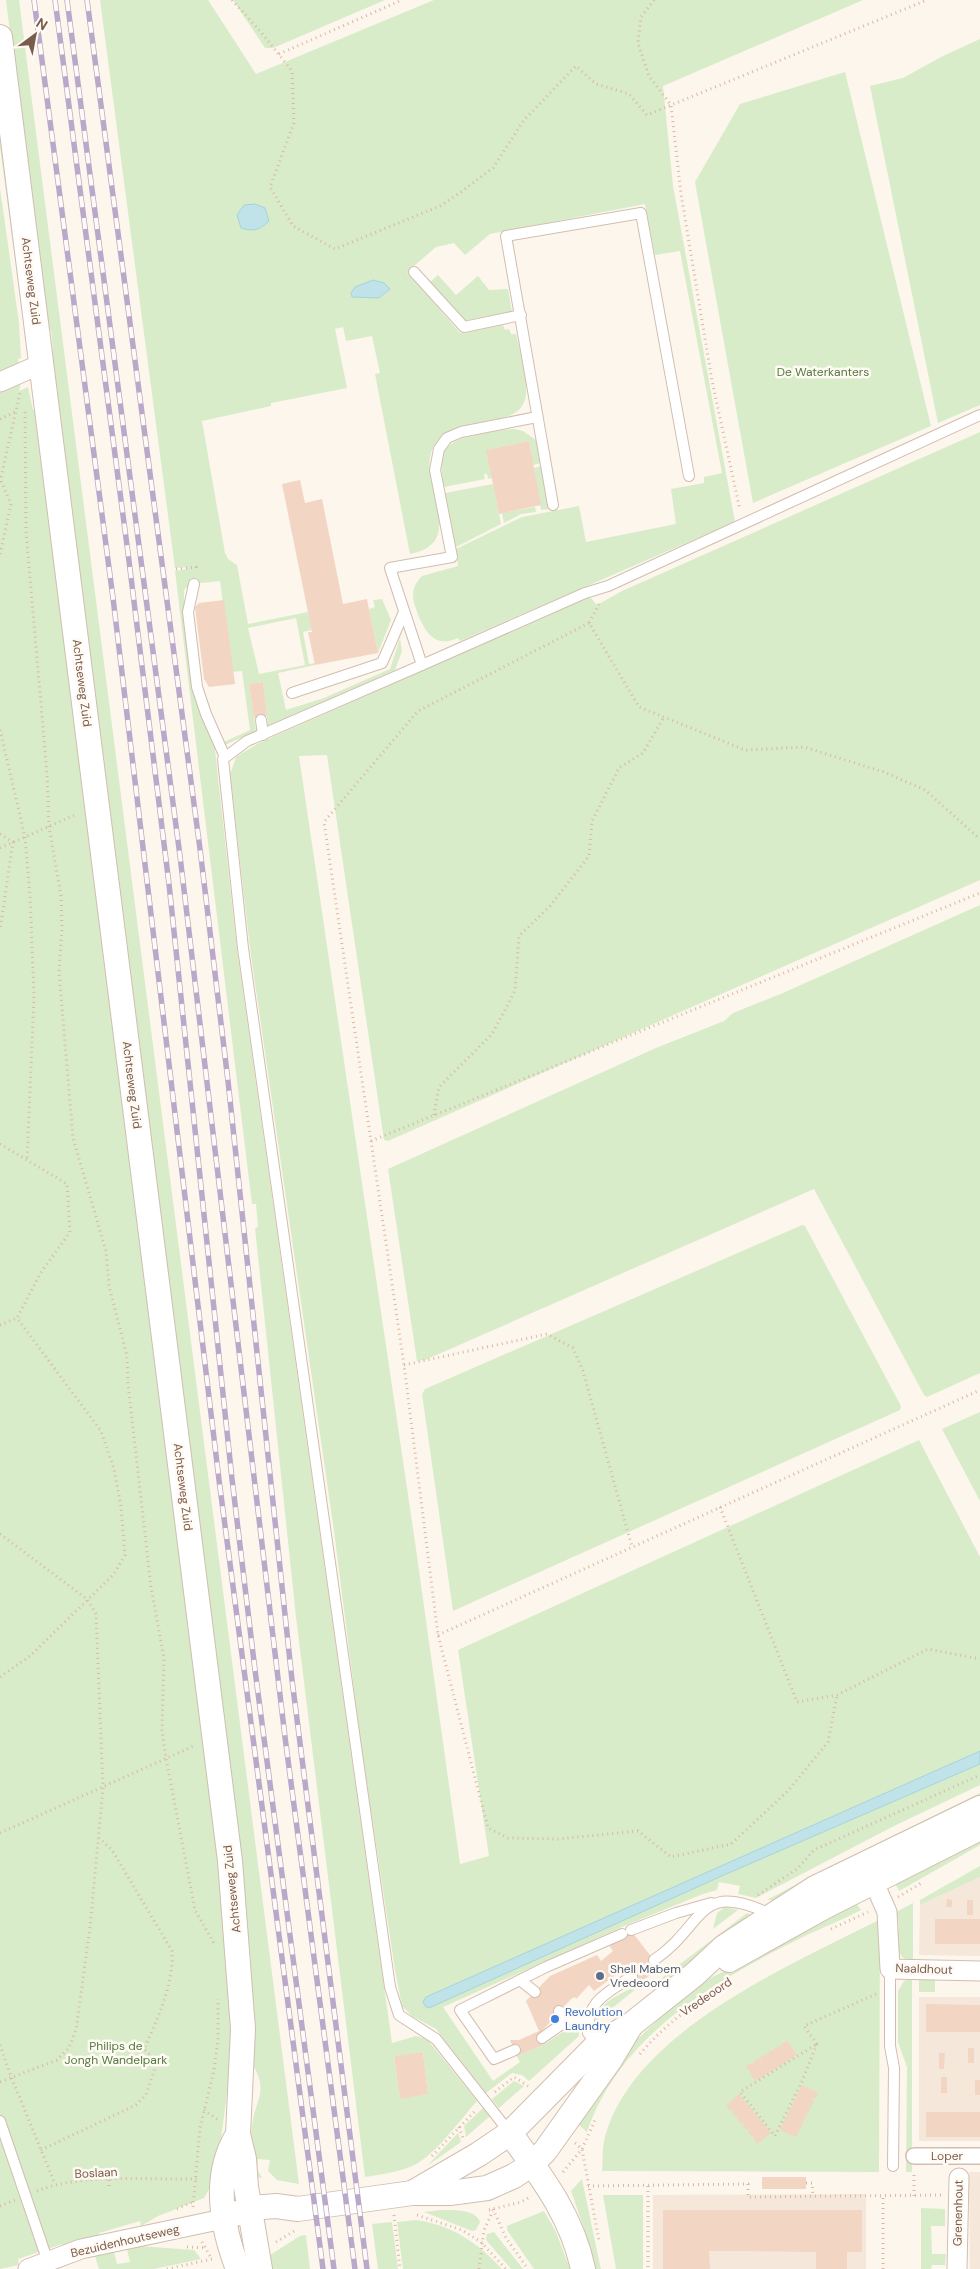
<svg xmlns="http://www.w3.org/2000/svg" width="980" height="2269" font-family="'DM Sans',sans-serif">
	<rect width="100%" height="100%" fill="#fdf6ec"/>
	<g fill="#f5e8da">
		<path d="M980 1877V1956L919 1955 920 1905Z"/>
		<rect x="919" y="1997" width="61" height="144"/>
		<path d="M969 2172H980V2269H970Z"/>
		<path d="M866 2194V2269H653V2195Z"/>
	</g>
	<g fill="#d8ecc9" fill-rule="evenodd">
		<path d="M6 0H19L299 2184 277 2180 268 2171 270 2160 258 2159 257 2169 262 2178 254 2177C249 2160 250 2143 252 2126 255 2098 269 2094 253 2065L251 1963 240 1859 50 352 53 351 51 330H47Z"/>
		<path d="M100 0H208L256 74 434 0H863L663 86 673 186 735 522 460 641 458 638C438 647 428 637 420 619 413 602 408 590 422 576L458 566 456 549 522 517 579 506 586 542 676 524 671 489 704 483V477L722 473 680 251 655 255 645 204 490 234 465 255 454 243 436 247 407 272 460 333 503 325 505 330 509 329 511 334H516C520 352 528 375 526 394 523 435 449 409 432 450 418 485 469 543 410 554L375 374 380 373 372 336 346 341 343 327 335 329 347 388 271 403V406L202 421 225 553 228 559 237 565 248 624 308 612 312 630 303 632 309 664 315 663V665L278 673 286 710 324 698 390 669 400 638 402 651 395 670 268 726 263 682 249 684 256 731 225 745 224 742 250 730 242 671 232 672 220 581 191 584 184 590V613L196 701 217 749 215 750 237 949 392 2043 416 2036 427 2039 477 2101C460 2120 439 2150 418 2163 403 2172 382 2174 365 2177L296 1617 255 1228 258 1227 256 1204H252L175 571 187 569V567L175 568ZM255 204 265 208 269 221C260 230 253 231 241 228L237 215 244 205ZM373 280 384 283 390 289 381 297H352L351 293 355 287ZM296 618 305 665 259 674 248 628ZM423 2052 428 2094 400 2098 394 2057Z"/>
		<path d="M233 0H385L273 48H265Z"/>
		<path d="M980 39V405L938 423 870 86 903 78 941 57Z"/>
		<path d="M845 72 931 426 753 503 695 182 740 104Z"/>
		<path d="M0 119 28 356V357L0 147Z"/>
		<path d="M0 188 19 323 21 358 18 359 19 363 0 371Z"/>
		<path d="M438 275 456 295 478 276 489 290 508 289 512 312 464 321 430 282Z"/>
		<path d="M18 380 21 383 19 391 28 387 33 410H37L226 1917 232 2055 216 2177 204 2198 158 2216 141 2226 140 2221 99 2233 100 2240 65 2249 62 2244 18 2259 19 2265 0 2269V386Z"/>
		<path d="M514 429 523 431 536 440 541 463 533 465 529 441 487 450 492 478 488 479 487 474H484L485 479 444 487C438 454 441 442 476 435 489 432 501 430 514 429Z"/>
		<path d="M980 432V880L388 1141 384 1140 327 755 299 756 416 1549 460 1864 489 1856 458 1650 919 1440 980 1557V1751L426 1997 423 2002 425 2006 434 2005 724 1875 980 1764V1785L894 1826 756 1898 738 1894 740 1886 719 1882 717 1890 703 1894 624 1926 443 2007 493 2081 520 2062 517 2056 545 2044 573 2025 579 2026V2036L529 2081 522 2075 512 2073 486 2093 436 2029 412 2016 402 2006 395 1970 361 1744 334 1531 250 948 230 775 236 757 259 743 590 597 597 605 622 591Z"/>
		<path d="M541 466 549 509 541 510 534 468Z"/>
		<path d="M493 484 501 524 456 547 445 493Z"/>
		<path d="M535 507 536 512 521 514 504 523 502 513Z"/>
		<path d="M382 599 391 620 378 653 369 609 375 607 373 600Z"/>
		<path d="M980 905V1373L927 1397 924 1395 814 1189 425 1360 417 1361 388 1169 656 1048 724 1021 733 1013 783 993Z"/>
		<path d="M802 1225 805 1226 901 1406 900 1410 453 1611 422 1394 425 1389Z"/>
		<path d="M980 1412V1501L942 1429Z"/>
		<path d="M980 1793V1798L783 1901 767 1900 823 1870Z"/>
		<path d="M980 1834V1845L899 1891 894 1881Z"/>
		<path d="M980 1866V1877L920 1905V1900Z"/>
		<path d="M856 1903 861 1910C844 1919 826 1926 809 1934 720 1978 621 2032 587 2132L576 2122 629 2047 680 1999 712 1977 744 1962Z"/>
		<path d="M913 1903V1962C886 1956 905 1930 896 1912Z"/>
		<path d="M725 1907 738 1910 713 1929 717 1913Z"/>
		<path d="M747 1913 756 1918 655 1989 654 1984Z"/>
		<path d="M877 1921 880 1926 879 2172 602 2171C603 2162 602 2151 604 2141 629 2034 788 1966 877 1921Z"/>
		<path d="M912 1978V2172H906L907 2067 898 2042V1991L904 1981Z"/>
		<rect x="919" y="1979" width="16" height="13"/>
		<path d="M634 1987 636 1989 596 2021 595 2017C603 2001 619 1995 634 1987Z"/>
		<path d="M514 2081 524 2086 499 2108 492 2099Z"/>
		<path d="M483 2108 490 2116 466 2137 464 2126Z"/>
		<path d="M458 2133 461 2142 427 2166Z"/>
		<path d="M582 2179 600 2265 601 2269H594L587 2237 571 2191Z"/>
		<path d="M603 2195H643V2269H616Z"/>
		<path d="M921 2208 945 2209V2226H931L932 2254H946L945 2265H932L931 2269H921Z"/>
		<path d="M441 2210C453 2210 476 2209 480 2222L476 2230 472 2231 424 2212Z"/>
		<path d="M544 2211 556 2232 570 2269H534L507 2230V2226Z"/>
		<path d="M416 2220C452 2225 478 2243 502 2269H403L397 2222Z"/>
		<path d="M392 2222 398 2269H378L372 2224Z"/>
		<path d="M494 2232 523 2269H511L486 2240 487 2234Z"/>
		<path d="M306 2235 310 2269H272L270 2255 300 2236Z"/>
		<path d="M126 2245 194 2250 201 2259 154 2269H99L94 2253 113 2248 117 2264 130 2262Z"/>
	</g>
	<g fill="#bfe3e8" stroke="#a5d3da">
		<path d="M255 204 265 208 269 221C260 230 253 232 241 228L237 215 244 205Z"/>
		<path d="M373 280 384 283 390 289 379 298 352 297 351 293 355 287Z"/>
		<path d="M980 1751V1764L724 1875 429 2008 425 2006 423 2002 426 1997Z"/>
	</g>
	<g fill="#f3d5c3">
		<path d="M529 441 541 505 499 514 486 450Z"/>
		<path d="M300 480 305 503 322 499 343 604 367 599 378 653 315 665 308 632H312L282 484Z"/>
		<path d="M224 600 235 684 209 687 204 679 195 607 199 603Z"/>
		<path d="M263 682 267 716 254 718 249 684Z"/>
		<path d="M947 1899 952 1900V1907H946Z"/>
		<rect x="967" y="1900" width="6" height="15"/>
		<rect x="935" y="1919" width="45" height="25"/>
		<path d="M629 1928 660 1968 638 1984 625 1968 594 1991 589 1985 576 1999 575 1997 571 1999 540 2033 545 2044 517 2056 510 2040H519L539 2031 526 2001 550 1976 597 1955 601 1961 613 1951 608 1944Z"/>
		<path d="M926 2004 980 2005V2032H926Z"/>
		<path d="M787 2041 797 2055 755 2081 746 2066 752 2063 755 2067 753 2062 759 2058 763 2063 760 2057 766 2054 770 2060 767 2053 773 2050 776 2054 774 2049 780 2045 784 2049 781 2044Z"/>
		<rect x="968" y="2048" width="6" height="15"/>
		<path d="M423 2052 428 2094 400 2099 394 2056Z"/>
		<path d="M939 2053H945L944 2069H939Z"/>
		<rect x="941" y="2077" width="6" height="16"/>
		<rect x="975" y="2080" width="5" height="15"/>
		<path d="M802 2085 818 2093 815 2099 810 2098 814 2101 811 2107 806 2105 810 2108 807 2115 802 2113 806 2116 803 2122 797 2120 803 2123 800 2130 795 2128 799 2131 796 2137 780 2130Z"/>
		<path d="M739 2094 771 2133 757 2144 753 2138 757 2134 752 2137 748 2132 751 2127 747 2130 742 2125 747 2120 741 2124 737 2119 741 2115 736 2117 732 2112 735 2108 731 2111 726 2106Z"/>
		<rect x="926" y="2112" width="54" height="25"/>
		<rect x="762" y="2177" width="44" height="12"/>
		<path d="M663 2210H862V2252H847V2269H816V2252L736 2251H709L710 2269H663Z"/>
	</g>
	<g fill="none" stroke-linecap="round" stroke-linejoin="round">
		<g stroke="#d1beb0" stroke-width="12">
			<g id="service">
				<path d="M414 272 464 327 521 315"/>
				<path d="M553 505 506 236 641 213 689 476"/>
				<path d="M194 584 188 612 197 687 206 714 225 757"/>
				<path d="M422 665 585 593 608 586 980 415"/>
				<path d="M292 693 382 663 404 612"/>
				<path d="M261 720 263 735"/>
				<path d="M631 1930 676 1913 711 1903"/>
				<path d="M654 1960C706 1925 696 1878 772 1915"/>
				<path d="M890 1969V2046L894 2068 893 2166"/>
				<path d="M520 1980 535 1992"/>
				<path d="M559 2011 569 2019"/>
				<path d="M542 2038 569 2019 588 2020"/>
				<path d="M598 2045 588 2033C587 1999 607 1994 632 1976"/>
				<path d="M515 2050 494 2059 460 2010 546 1967 622 1934"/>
				<path d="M0 2121 48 2262"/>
				<path d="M510 2133 436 2039 399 2015 390 1987 243 948 223 759 247 741 422 665 390 568 452 557 435 470 439 449 447 438 461 432 537 417"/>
			</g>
		</g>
		<g stroke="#d1beb0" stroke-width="18">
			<path id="pedestrian" d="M914 2156H980"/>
		</g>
		<g stroke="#d1beb0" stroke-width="21">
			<g id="minor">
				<path d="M0 382 41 364"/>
				<path d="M868 1869 887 1912 890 1969 980 1971"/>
				<path d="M28 2269 81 2249 223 2219"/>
				<path d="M957 2269 959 2178"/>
			</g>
		</g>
		<g stroke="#d1beb0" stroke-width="26">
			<g id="tertiary">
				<path d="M0 37 230 1861 243 2029 238 2134 244 2159 246 2187 260 2269"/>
				<path d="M729 1960 824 1907 980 1828"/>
				<path d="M510 2133C541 2176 572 2216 583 2269"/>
				<path d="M238 2134C212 2176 221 2225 238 2269"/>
				<path d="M412 2193 479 2154 510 2133 597 2045 632 2024 695 1974 724 1947 815 1888 980 1808"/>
				<path d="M223 2219 250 2208 276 2206 298 2209 412 2193H450L487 2188 514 2176 532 2164 545 2151 610 2060 631 2025"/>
			</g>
		</g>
		<g stroke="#d9b8a5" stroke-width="3" stroke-dasharray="1 4" stroke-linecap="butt">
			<path d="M232 0 261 32 292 71 294 123 270 187 293 226 335 249 440 206 461 192 493 168 524 120 576 66 596 84 629 94 647 115 927 0"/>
			<path d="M654 0 641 17 638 43 649 76 671 105 681 194 712 381 740 510"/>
			<path d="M279 54 402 0"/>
			<path d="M25 412 26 532 47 774 49 827 61 896 62 929 59 971 73 1138 106 1251 109 1286 127 1356 128 1384 151 1587 164 1658 162 1730 166 1758 195 1910 215 1945"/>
			<path d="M0 419 15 412"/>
			<path d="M0 482 20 393"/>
			<path d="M0 554 11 504 1 481"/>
			<path d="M176 569 196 567V571"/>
			<path d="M599 604 589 623 639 707 745 750 804 747 884 772 925 790 980 839"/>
			<path d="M589 623 418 711 324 822 404 1365 438 1635 488 1828 508 1838 558 1839 638 1831 671 1857 731 1844 788 1791 828 1742 837 1695"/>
			<path d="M0 730 25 837 30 896 34 996 27 1160"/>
			<path d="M0 834 13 842 0 930"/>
			<path d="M0 848 77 814"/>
			<path d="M434 1115 439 1087 492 1034 515 991 519 936 550 906 589 856 592 821 619 768 643 753 664 717"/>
			<path d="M371 1141 980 893"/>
			<path d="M0 1144 67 1184 70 1232 40 1274 17 1318 101 1431 114 1469 121 1507 125 1555 114 1574 30 1656 0 1677"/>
			<path d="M0 1325 17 1318"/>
			<path d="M404 1365 547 1334 573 1348 583 1371 632 1547"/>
			<path d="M720 1507 797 1702 837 1695 928 1649 980 1659"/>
			<path d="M0 1534 87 1599 96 1614 103 1788 90 1927 76 2030 69 2048 57 2060 0 2082"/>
			<path d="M438 1635 980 1390"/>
			<path d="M0 1833 196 1745"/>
			<path d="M758 1895 797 1869 814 1850 980 1775"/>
			<path d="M898 1897 923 1882"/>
			<path d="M831 1929 868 1912"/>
			<path d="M817 2044 802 2081 775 2136 740 2092Z"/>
			<path d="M817 2044 804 2026 876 1994"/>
			<path d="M0 2045 12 2079 55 2184"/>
			<path d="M640 2054C665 2024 696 2002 730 1981"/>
			<path d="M495 2092 514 2077 528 2086"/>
			<path d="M204 2110 218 2120"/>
			<path d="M459 2127 464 2140"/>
			<path d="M575 2143 582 2149 599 2241"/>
			<path d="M41 2150 136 2105 146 2095 157 2062 144 2049C157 2020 174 1984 172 1951L112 1850 99 1838"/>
			<path d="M432 2156 476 2110"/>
			<path d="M563 2172 582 2149 596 2118"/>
			<path d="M109 2180V2188"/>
			<path d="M806 2183H812L813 2197"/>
			<path d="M588 2186 748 2184V2197L943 2195"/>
			<path d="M648 2186V2269"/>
			<path d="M37 2191C82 2173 148 2180 197 2179"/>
			<path d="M914 2196V2172"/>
			<path d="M0 2206 15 2200"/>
			<path d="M193 2207 200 2128 214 2070 218 2040V1999"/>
			<path d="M177 2209 193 2202"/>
			<path d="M493 2209 506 2238 528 2269"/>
			<path d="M489 2210 521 2202 530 2197"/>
			<path d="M394 2215 400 2269"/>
			<path d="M417 2215 462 2230 481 2242 506 2269"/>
			<path d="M202 2242 210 2256"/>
			<path d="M276 2242 296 2230"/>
			<path d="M187 2247 206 2248"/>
			<path d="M167 2269 212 2259"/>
			<path d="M479 2269 484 2230 493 2211"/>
			<path d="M883 2269V2196"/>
		</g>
		<use href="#service" stroke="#fff" stroke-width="10"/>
		<use href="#pedestrian" stroke="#fff" stroke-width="15"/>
		<use href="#minor" stroke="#fff" stroke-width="19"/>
		<use href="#tertiary" stroke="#fff" stroke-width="24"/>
		<g stroke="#b9a8c9" stroke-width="5.5">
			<g id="rail">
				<path d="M34 0 113 598 219 1480 323 2269"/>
				<path d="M55 0 128 553 169 884 232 1479 255 1670 334 2269"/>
				<path d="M67 0 180 856 285 1737 355 2269"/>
				<path d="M87 0 200 849 228 1081 292 1680 367 2269"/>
			</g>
		</g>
		<use href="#rail" stroke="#fffaf3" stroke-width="4" stroke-dasharray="11" stroke-linecap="butt"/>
	</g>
	<circle fill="#5c6f8a" stroke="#fffaf3" stroke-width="2" cx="600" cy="1976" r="5"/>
	<circle fill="#3f7fe0" stroke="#fffaf3" stroke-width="2" cx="555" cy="2019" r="5"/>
	<g text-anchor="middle" stroke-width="5" stroke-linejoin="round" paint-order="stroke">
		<g font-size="12" fill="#7a5c4d" stroke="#fffaf3">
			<text transform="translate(31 281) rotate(83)" y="4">Achtseweg Zuid</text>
			<text transform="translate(82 683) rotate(83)" y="4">Achtseweg Zuid</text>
			<text transform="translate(132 1085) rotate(83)" y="4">Achtseweg Zuid</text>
			<text transform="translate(183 1487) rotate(83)" y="4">Achtseweg Zuid</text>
			<text transform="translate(232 1889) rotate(-96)" y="4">Achtseweg Zuid</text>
			<text transform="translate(924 1969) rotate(2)" y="4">Naaldhout</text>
			<text transform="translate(706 1997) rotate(-34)" y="4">Vredeoord</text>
			<text x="947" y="2160">Loper</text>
			<text transform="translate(96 2173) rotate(-3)" y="4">Boslaan</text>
			<text transform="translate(958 2213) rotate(-89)" y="4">Grenenhout</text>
			<text transform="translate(125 2241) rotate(-13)" y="4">Bezuidenhoutseweg</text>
		</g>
		<g font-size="12" fill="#537a41" stroke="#fffaf3">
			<text x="823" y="376">De Waterkanters</text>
			<text x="116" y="2050">Philips de<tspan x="116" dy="14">Jongh Wandelpark</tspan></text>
		</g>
		<g font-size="12" fill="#4e5e75" stroke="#fffaf3" text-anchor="start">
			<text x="610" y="1973">Shell Mabem<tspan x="610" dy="14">Vredeoord</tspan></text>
		</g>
		<g font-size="12" fill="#366cbe" stroke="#fffaf3" text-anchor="start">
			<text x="565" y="2016">Revolution<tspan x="565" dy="14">Laundry</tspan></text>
		</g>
	</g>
	<g transform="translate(35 35) rotate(32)" stroke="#fffaf3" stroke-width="4" paint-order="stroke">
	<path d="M0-4L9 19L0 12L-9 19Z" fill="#7a5c4d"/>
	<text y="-8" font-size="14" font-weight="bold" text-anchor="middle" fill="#7a5c4d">N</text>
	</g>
</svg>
